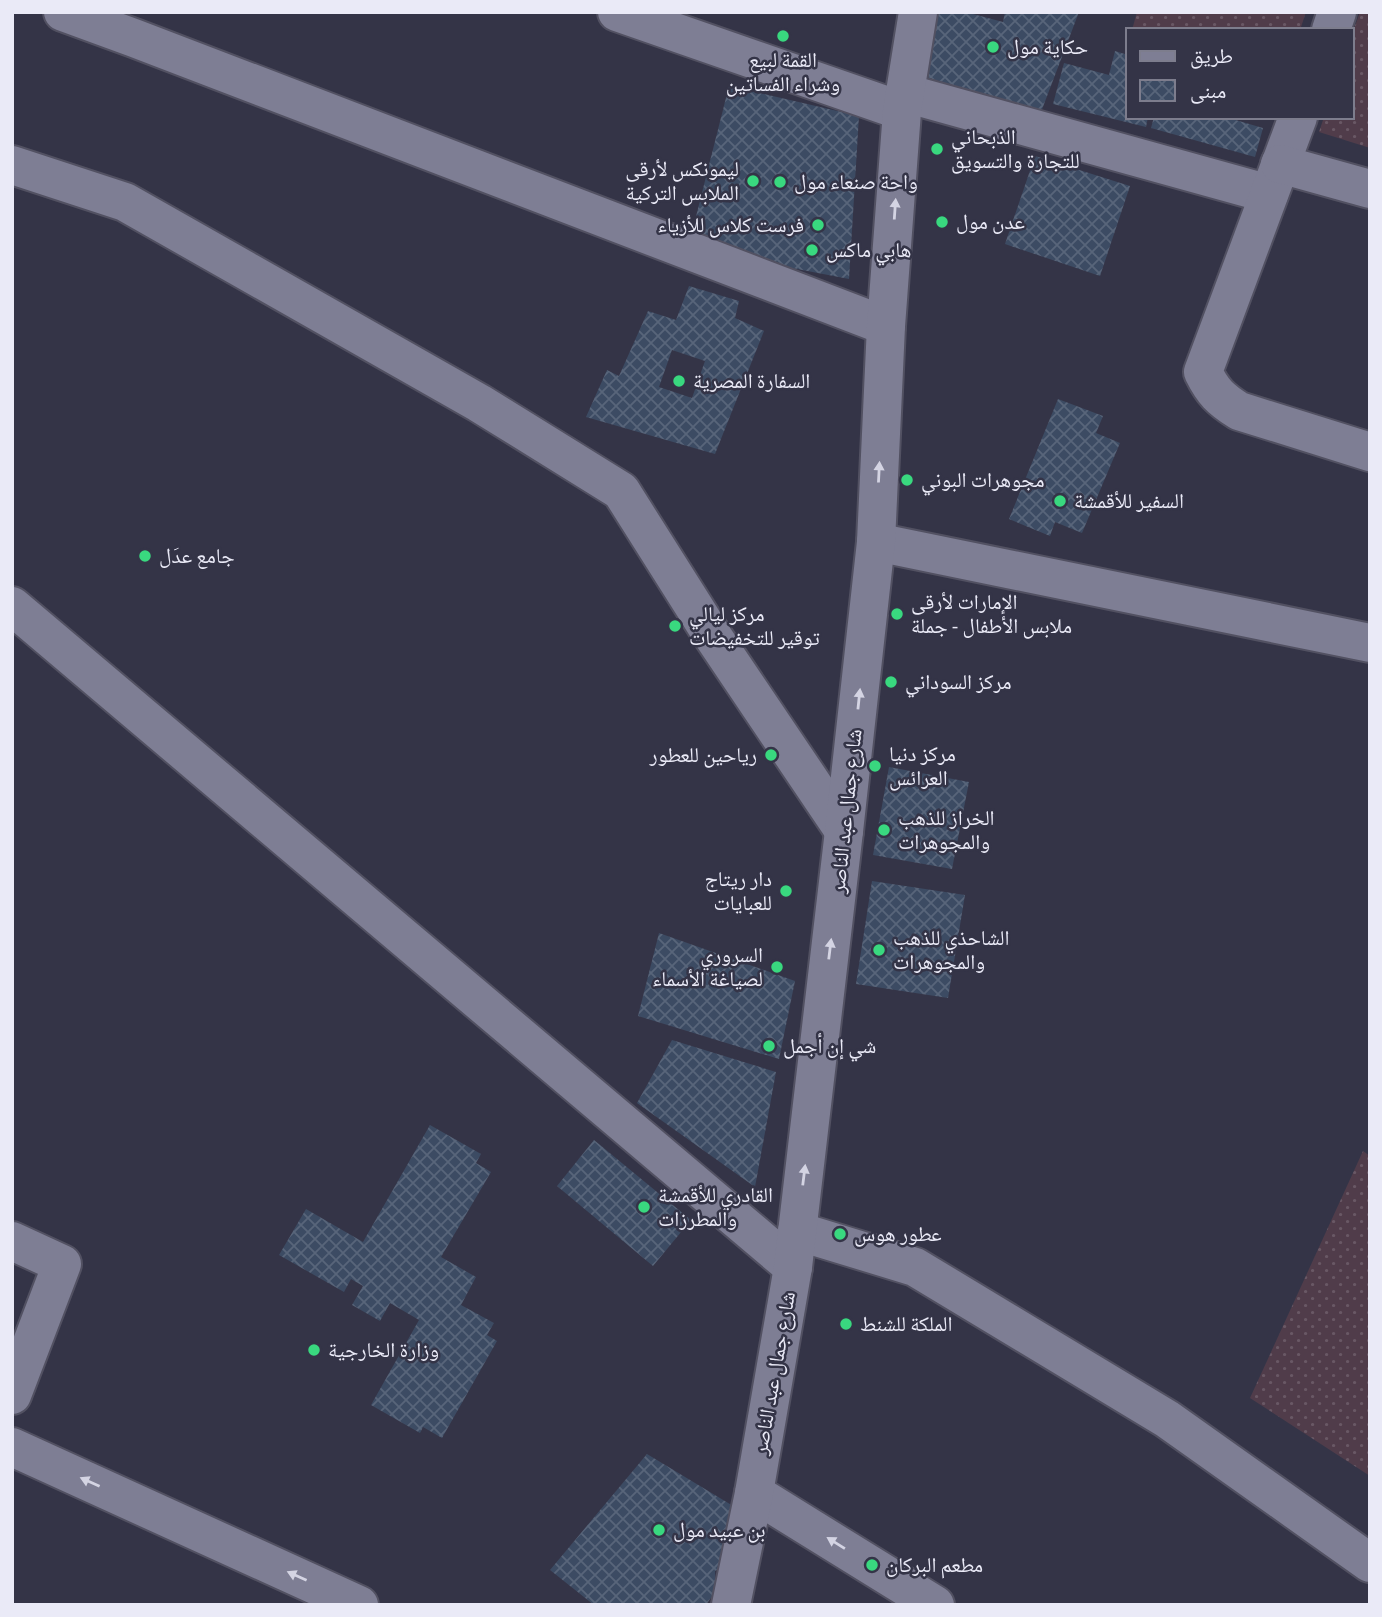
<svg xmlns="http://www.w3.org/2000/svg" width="1382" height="1617" font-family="'Source Sans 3','Noto Naskh Arabic',sans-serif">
	<defs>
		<pattern id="grass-dots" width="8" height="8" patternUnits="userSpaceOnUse" patternTransform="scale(1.75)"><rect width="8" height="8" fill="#503c4a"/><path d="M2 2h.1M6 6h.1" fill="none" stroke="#695865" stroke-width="1.8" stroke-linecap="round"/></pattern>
		<pattern id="building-cross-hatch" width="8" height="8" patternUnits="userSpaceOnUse" patternTransform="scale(1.75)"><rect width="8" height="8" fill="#3c4b63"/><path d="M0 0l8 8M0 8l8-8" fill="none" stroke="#58657a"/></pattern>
	</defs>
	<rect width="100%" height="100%" fill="#343447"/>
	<g fill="url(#grass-dots)">
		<path d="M1137 12H1306L1300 30H1132Z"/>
		<path d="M1360 12H1370V148L1319 132 1324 117H1352V34Z"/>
		<path d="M1363 1151 1370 1156V1476L1250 1398Z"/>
	</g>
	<g fill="url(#building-cross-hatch)" fill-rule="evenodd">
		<path d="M929 12H974L973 14 1003 22 1005 12H1079L1041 112 913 73Z"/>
		<path d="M1115 51 1128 55V117H1148L1146 127 1053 104 1064 63 1109 75Z"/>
		<path d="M729 86 859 116 849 279 688 248Z"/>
		<path d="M1154 117H1232V119L1263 128 1255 157 1151 128Z"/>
		<path d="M1035 156 1130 186 1100 276 1005 244Z"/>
		<path d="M689 286 739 301 735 318 764 331 715 454 586 417 607 370 619 376 648 311 676 320ZM672 350 705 361 692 398 659 387Z"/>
		<path d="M1058 399 1103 416 1096 433 1120 443 1082 533 1055 522 1050 536 1009 519Z"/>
		<path d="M889 767 969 782 952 869 873 855Z"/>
		<path d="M872 881 965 895 948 998 856 984Z"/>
		<path d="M659 933 795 981 779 1059 638 1016Z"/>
		<path d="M672 1040 776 1072 755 1187 637 1103Z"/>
		<path d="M430 1125 481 1154 476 1163 491 1172 441 1257 476 1277 461 1305 494 1323 487 1335 497 1341 442 1438 423 1427 420 1433 371 1405 419 1320 390 1303 380 1321 352 1305 363 1286 351 1279 344 1292 279 1255 306 1209 363 1242Z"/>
		<path d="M594 1140 691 1220 653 1266 557 1186Z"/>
		<path d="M647 1454 748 1515 723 1546 730 1564 715 1571 716 1590 706 1605H594L550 1570Z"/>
	</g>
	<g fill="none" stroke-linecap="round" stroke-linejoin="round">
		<g stroke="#525162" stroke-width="42">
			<g id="minor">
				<path d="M63 12 134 38 886 326"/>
				<path d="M617 12 902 111"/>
				<path d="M1331 30 1337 12"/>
				<path d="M905 93 1269 194"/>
				<path d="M1298 117 1203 372C1213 392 1220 399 1239 411L1370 452"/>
				<path d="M1280 164 1370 189"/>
				<path d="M12 165 125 202 479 403 621 491 710 632 844 831"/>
				<path d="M876 542 1370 643"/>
				<path d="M12 606 793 1267"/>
				<path d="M797 1231 915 1267 1167 1419 1370 1563"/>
				<path d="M12 1241 62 1264 12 1395"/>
				<path d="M12 1447 359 1605"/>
				<path d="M754 1493 935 1605"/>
				<path d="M731 1605 754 1493 793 1267 844 831 876 542 886 326 902 111 918 12"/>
			</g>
		</g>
		<use href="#minor" stroke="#7e7e94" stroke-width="38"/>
	</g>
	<defs><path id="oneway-solid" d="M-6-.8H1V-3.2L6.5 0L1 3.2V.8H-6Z" transform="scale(1.75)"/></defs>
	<g fill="#d4d4e3">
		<use href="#oneway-solid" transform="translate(895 209) rotate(-86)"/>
		<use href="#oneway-solid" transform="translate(879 472) rotate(-87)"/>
		<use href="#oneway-solid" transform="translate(859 699) rotate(-84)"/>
		<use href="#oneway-solid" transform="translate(830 949) rotate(-83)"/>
		<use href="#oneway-solid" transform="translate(804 1175) rotate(-83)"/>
		<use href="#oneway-solid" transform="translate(90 1482) rotate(-156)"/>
		<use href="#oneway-solid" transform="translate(836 1543) rotate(-148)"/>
		<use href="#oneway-solid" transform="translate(297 1576) rotate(-156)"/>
	</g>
	<g fill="#39d87f" stroke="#343447" stroke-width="2.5">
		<circle cx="783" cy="36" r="7"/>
		<circle cx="993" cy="47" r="7"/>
		<circle cx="937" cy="149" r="7"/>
		<circle cx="753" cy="181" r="7"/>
		<circle cx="780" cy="182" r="7"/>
		<circle cx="942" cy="222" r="7"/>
		<circle cx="818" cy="225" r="7"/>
		<circle cx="812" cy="250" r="7"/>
		<circle cx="679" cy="381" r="7"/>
		<circle cx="907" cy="480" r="7"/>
		<circle cx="1060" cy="501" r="7"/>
		<circle cx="145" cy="556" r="7"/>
		<circle cx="897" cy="614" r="7"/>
		<circle cx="675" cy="626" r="7"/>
		<circle cx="891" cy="682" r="7"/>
		<circle cx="771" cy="755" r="7"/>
		<circle cx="875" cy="766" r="7"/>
		<circle cx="884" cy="830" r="7"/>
		<circle cx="786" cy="891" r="7"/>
		<circle cx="879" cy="950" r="7"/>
		<circle cx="777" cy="967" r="7"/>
		<circle cx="769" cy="1046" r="7"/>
		<circle cx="644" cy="1207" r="7"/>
		<circle cx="840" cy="1234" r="7"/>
		<circle cx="846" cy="1324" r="7"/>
		<circle cx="314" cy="1350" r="7"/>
		<circle cx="659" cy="1530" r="7"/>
		<circle cx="872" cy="1565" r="7"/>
	</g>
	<g text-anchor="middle" stroke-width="5" stroke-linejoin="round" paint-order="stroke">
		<g font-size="21" fill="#eaeaf7" stroke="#343447" text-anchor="start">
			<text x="1007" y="54">حكاية مول</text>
			<text x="783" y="67" text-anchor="middle">القمة لبيع<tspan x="783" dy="24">وشراء الفساتين</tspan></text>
			<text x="951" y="144">الذبحاني<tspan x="951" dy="24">للتجارة والتسويق</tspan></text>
			<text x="739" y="176" text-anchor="end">ليمونكس لأرقى<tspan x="739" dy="24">الملابس التركية</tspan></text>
			<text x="794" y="189">واحة صنعاء مول</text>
			<text x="956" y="229">عدن مول</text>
			<text x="804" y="232" text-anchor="end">فرست كلاس للأزياء</text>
			<text x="826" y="257">هابي ماكس</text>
			<text x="693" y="388">السفارة المصرية</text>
			<text x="921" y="487">مجوهرات البوني</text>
			<text x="1074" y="508">السفير للأقمشة</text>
			<text x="159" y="563">جامع عدَل</text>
			<text x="911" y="609">الإمارات لأرقى<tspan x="911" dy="24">ملابس الأطفال - جملة</tspan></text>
			<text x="689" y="621">مركز ليالي<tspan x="689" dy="24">توقير للتخفيضات</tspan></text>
			<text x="905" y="689">مركز السوداني</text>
			<text x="889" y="761">مركز دنيا<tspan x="889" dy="24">العرائس</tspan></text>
			<text x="757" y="762" text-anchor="end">رياحين للعطور</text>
			<text x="898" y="825">الخراز للذهب<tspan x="898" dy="24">والمجوهرات</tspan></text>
			<text x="772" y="886" text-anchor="end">دار ريتاج<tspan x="772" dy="24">للعبايات</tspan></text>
			<text x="893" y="945">الشاحذي للذهب<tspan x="893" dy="24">والمجوهرات</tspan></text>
			<text x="763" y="962" text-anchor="end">السروري<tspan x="763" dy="24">لصياغة الأسماء</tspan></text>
			<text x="783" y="1053">شي إن أجمل</text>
			<text x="658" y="1202">القادري للأقمشة<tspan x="658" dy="24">والمطرزات</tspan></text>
			<text x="854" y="1241">عطور هوس</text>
			<text x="860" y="1331">الملكة للشنط</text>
			<text x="328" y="1357">وزارة الخارجية</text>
			<text x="673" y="1537">بن عبيد مول</text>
			<text x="886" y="1572">مطعم البركان</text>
		</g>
		<g font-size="21" fill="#eaeaf7" stroke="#343447">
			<text transform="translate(846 811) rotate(-84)" y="7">شارع جمال عبد الناصر</text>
			<text transform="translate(774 1373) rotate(-80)" y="7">شارع جمال عبد الناصر</text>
		</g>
	</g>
	<rect width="1382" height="1617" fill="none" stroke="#eaeaf7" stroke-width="28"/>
	<rect x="1126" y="28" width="228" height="91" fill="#343447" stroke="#7d7d8d" stroke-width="2"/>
	<rect x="1140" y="51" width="35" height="10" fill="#7e7e94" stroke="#7d7d8d" stroke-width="2"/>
	<text x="1190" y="63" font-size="21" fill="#eaeaf7">طريق</text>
	<rect x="1140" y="80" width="35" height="21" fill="url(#building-cross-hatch)" stroke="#7d7d8d" stroke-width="2"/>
	<text x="1190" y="98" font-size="21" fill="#eaeaf7">مبنى</text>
</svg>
